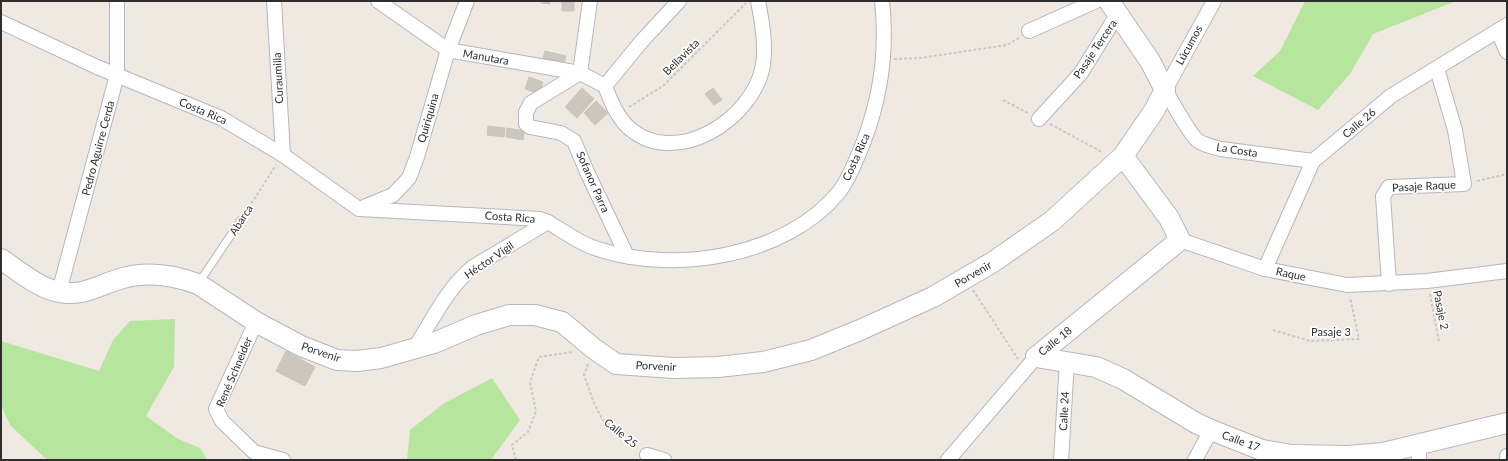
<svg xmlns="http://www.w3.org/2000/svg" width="1508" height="461" font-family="Lato,sans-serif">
	<rect width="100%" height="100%" fill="#efe9e1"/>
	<g fill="#b6e59e">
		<path d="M1305 1H1456L1373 34 1350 74 1318 110 1253 76 1280 51Z"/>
		<path d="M175 319 174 367 146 416 178 439 200 448 207 460H47L10 425 1 405V341L99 371 113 340 130 321Z"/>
		<path d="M492 378 520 420 491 460H407L410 430 443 404Z"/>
	</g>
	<g fill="#cbc7bf" stroke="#cbc5ba">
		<path d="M541 1H574V11H562V2L550 1V4L541 3Z"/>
		<path d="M545 51 566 56 563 67 542 62Z"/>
		<path d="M529 77 543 82 539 94 525 89Z"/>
		<path d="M582 88 594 99 577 118 565 107Z"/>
		<path d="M713 88 722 100 714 105 705 94Z"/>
		<path d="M596 101 608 113 595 125 584 113Z"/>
		<path d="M488 126 505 128 504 137 487 135Z"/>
		<path d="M507 128 524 131 523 140 506 137Z"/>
		<path d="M286 351 315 367 305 386 276 371Z"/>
	</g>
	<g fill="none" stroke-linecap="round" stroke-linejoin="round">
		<g stroke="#b4b7c1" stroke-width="9">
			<path id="lane" d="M198 284 241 220"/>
		</g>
		<g stroke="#b4b7c1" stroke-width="16">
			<g id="street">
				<path d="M274 1 283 155"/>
				<path d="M378 1 448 50 580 73 605 86C611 101 616 115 627 126 674 171 754 119 763 65 766 43 762 22 758 1"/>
				<path d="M1214 1 1165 90C1172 101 1189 133 1197 140 1203 145 1213 147 1221 149L1313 161"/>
				<path d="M1 22 97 67 221 118 283 155 359 209 540 219 548 222C565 232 582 245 601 250 677 274 787 256 839 192 847 182 852 170 857 158 879 108 888 54 882 1"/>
				<path d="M1029 31 1096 1"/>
				<path d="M1498 31 1507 52"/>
				<path d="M580 73 531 103 526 112V124L530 127 561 133 574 141 587 172 627 256"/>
				<path d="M580 73 590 1"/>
				<path d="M605 86 641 42 679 1"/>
				<path d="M1039 119 1081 73 1117 15"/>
				<path d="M364 207 393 195 409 178 417 157 448 50 467 1"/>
				<path d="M1180 240 1265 269 1347 285 1427 281 1507 271"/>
				<path d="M1265 269 1313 161 1391 96 1507 25"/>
				<path d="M1389 284 1383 196 1389 187 1464 184 1455 130 1437 69"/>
				<path d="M59 292 117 75V1"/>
				<path d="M256 322 216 409 222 421 254 452 283 460"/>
				<path d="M414 349C432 321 447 288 473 267L548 222"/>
				<path d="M647 455 664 460"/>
				<path d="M948 460 1036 357"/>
				<path d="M1061 460 1067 362"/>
				<path d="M1195 460 1211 430"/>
				<path d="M1419 460V444"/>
				<path d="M1507 460V456"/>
			</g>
		</g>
		<g stroke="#b4b7c1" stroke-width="22">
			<g id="secondary">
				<path d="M1 259C19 271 38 288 59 292 83 297 101 284 123 278 148 271 174 275 198 284L256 322 301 346 337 360 357 361 381 358 434 343 476 325 509 315H535L562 322 593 348 616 364 674 368 718 367 763 362 811 350 860 330 933 297 993 262 1052 221 1123 156 1154 111 1165 90 1150 61 1109 1"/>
				<path d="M1036 357 1096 367 1123 379 1196 423 1211 430 1262 450 1292 455 1348 456 1383 453 1507 423"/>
				<path d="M1036 357 1180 240 1169 218 1123 156"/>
			</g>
		</g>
		<g stroke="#c9c9c9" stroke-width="2" stroke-dasharray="3 2" stroke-linecap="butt">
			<path d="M894 59 920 58 1007 45 1019 38"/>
			<path d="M1003 100 1028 113"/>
			<path d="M629 107 663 86 746 3"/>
			<path d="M1050 124 1102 152"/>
			<path d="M1477 181 1507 174"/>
			<path d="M246 212 276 165"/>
			<path d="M973 290 1018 359"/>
			<path d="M1430 294 1439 342"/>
			<path d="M1273 330 1310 341 1359 339 1350 297"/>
			<path d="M588 364 584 375 594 403 602 419 637 447"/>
			<path d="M516 460 512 445 528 432 536 411 530 382 539 357 572 352"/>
		</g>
		<use href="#lane" stroke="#fff" stroke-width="7"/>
		<use href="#street" stroke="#fff" stroke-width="14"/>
		<use href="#secondary" stroke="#fff" stroke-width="20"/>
	</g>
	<g text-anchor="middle" stroke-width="3.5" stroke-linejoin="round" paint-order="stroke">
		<g font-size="11" fill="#2e2e2e" stroke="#fff">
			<text transform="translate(1189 45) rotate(-61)" y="4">Lúcumos</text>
			<text transform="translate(1095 49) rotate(-56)" y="4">Pasaje Tercera</text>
			<text transform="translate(486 57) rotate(10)" y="4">Manutara</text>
			<text transform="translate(681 57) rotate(-45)" y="4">Bellavista</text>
			<text transform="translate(278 78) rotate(-93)" y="4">Curaumilla</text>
			<text transform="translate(203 111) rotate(23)" y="4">Costa Rica</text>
			<text transform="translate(428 118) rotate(-74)" y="4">Quiriquina</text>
			<text transform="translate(1359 123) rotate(-40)" y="4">Calle 26</text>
			<text transform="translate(98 148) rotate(-75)" y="4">Pedro Aguirre Cerda</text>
			<text transform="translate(1237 150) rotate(9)" y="4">La Costa</text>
			<text transform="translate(856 157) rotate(-66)" y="4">Costa Rica</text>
			<text transform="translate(593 182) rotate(66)" y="4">Sofanor Parra</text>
			<text transform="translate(1424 186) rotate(-3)" y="4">Pasaje Raque</text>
			<text transform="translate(510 217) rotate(4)" y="4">Costa Rica</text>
			<text transform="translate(241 220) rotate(-57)" y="4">Abarca</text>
			<text transform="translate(489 260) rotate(-34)" y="4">Héctor Vigil</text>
			<text transform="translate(973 274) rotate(-30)" y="4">Porvenir</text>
			<text transform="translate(1291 274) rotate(12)" y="4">Raque</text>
			<text transform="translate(1441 310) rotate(79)" y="4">Pasaje 2</text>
			<text x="1331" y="336">Pasaje 3</text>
			<text transform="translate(1055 341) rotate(-39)" y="4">Calle 18</text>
			<text transform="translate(321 352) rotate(19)" y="4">Porvenir</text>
			<text transform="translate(656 366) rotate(3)" y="4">Porvenir</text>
			<text transform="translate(234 372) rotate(-67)" y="4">René Schneider</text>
			<text transform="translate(1064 411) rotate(-87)" y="4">Calle 24</text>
			<text transform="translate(621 433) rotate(39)" y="4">Calle 25</text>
			<text transform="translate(1241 441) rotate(20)" y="4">Calle 17</text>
		</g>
	</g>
	<rect width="1508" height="461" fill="none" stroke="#2e2e2e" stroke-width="4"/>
</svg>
